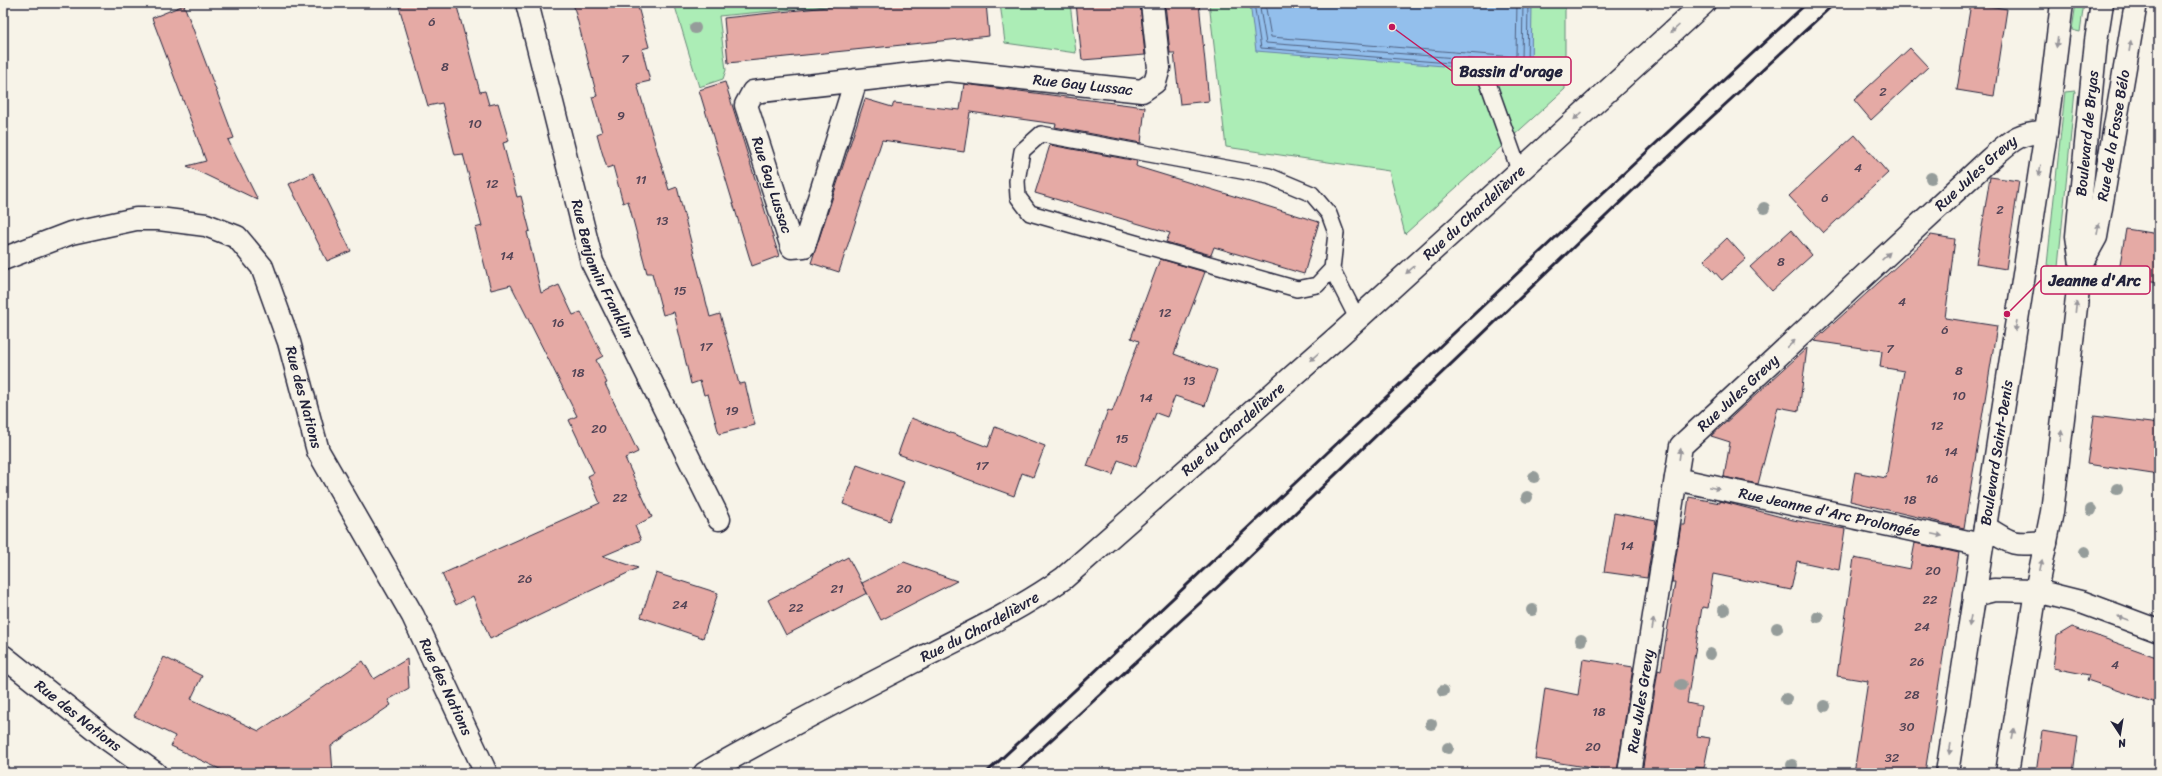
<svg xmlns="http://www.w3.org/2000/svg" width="2162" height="776" font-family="Sriracha,sans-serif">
	<rect width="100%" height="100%" fill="#f7f3e8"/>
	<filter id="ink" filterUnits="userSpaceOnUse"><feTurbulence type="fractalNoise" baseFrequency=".025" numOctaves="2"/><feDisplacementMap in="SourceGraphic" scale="8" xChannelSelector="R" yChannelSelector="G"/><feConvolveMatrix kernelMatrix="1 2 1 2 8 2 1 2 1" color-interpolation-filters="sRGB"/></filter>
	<g filter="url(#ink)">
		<g fill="#acedb6" stroke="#678878">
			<path d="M674 3H857L719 16 726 70 723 79 699 87Z"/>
			<path d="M1000 3H1070L1076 53 1005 43Z"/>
			<path d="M1209 3H1565V89L1405 234 1389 171 1226 147Z"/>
			<path d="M2076 3H2084L2080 32 2072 30Z"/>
			<path d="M2075 91 2058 267 2047 265 2065 92Z"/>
		</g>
		<path fill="#93bfec" stroke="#6680a5" d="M1250 3H1532L1531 73 1256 51Z"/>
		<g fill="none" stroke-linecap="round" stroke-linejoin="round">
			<g stroke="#4f6182" stroke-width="1">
				<path d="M1254 3 1261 48 1525 69 1527 67 1528 3"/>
				<path d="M1259 3 1266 43 1520 63 1522 61 1523 3"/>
				<path d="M1265 3 1271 37 1515 57 1516 55 1517 3"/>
			</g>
		</g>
		<g fill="#e5aaa5" stroke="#22223b">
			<path d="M398 3H456L480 92 485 91 489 105 498 103 509 141 503 143 517 197 521 196 530 231 527 232 541 293 559 285 573 315 581 312 603 356 596 360 607 383 605 384 638 452 625 458 652 517 635 526 641 540 603 556 638 568 490 639 473 596 456 605 442 574 600 503 588 476 594 473 569 420 577 416 511 285 491 290 475 228 482 226 463 154 455 155 442 103 428 106Z"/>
			<path d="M573 3H637L649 47 642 49 650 81 637 84 669 190 677 187 710 317 720 314 739 384 745 383 755 425 719 434 708 394 704 395 700 381 691 384 674 312 663 315 652 273H647L628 201 623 203 613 166 607 168 602 152 597 134 602 132 592 97 597 96Z"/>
			<path d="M865 3H986L989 36 728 63 724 18Z"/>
			<path d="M1076 3H1140L1145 55 1082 60Z"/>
			<path d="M1165 3H1199L1209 101 1180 104 1174 53H1170Z"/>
			<path d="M1971 3 2007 9 1994 96 1957 90Z"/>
			<path d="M184 5 234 138 228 140 258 200 187 166 206 161 152 18Z"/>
			<path d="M1910 48 1928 67 1871 120 1854 100Z"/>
			<path d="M725 82 779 256 752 266 699 90Z"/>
			<path d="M964 84 1145 107 1141 143 1055 127 1056 124 970 112 964 152 882 140 839 272 811 263 865 99 892 107 894 103 960 110Z"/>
			<path d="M1855 135 1888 173 1823 233 1789 196Z"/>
			<path d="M1050 145 1137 161 1136 166 1138 167 1319 222 1304 274 1214 247 1211 255 1166 242 1170 233 1035 193Z"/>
			<path d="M313 173 351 251 327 261 289 184Z"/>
			<path d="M1990 177 2019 181 2006 269 1976 264Z"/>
			<path d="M2126 229 2159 234V282L2118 276Z"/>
			<path d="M1791 230 1812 255 1772 291 1750 267Z"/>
			<path d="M1931 235 1955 239 1945 318 1997 326 1964 528 1850 501 1855 472 1886 478 1904 371 1880 367 1882 351 1814 341Z"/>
			<path d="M1727 238 1746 259 1722 280 1704 260Z"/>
			<path d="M1160 259 1205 272 1174 354 1217 370 1205 406 1175 396 1167 417 1156 413 1136 467 1118 460 1113 475 1087 466 1108 410 1112 412 1139 341 1131 338Z"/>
			<path d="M1807 348 1799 411 1778 407 1758 484 1724 477 1730 442 1711 436Z"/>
			<path d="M2094 416 2159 424V475L2087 464Z"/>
			<path d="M911 418 988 447 995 427 1045 446 1033 477 1022 473 1014 496 898 454Z"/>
			<path d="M857 465 904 482 890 521 843 504Z"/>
			<path d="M1689 497 1720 503V501L1793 520 1845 529 1839 570 1797 561 1791 590 1713 574 1708 608 1702 607 1687 703 1701 706 1697 736 1710 738 1704 768 1695 767V773H1642L1658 670 1661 671 1667 632 1675 582H1672L1681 525H1685Z"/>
			<path d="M1614 513 1656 521 1647 578 1604 572Z"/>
			<path d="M1915 543 1959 553 1925 773H1854L1868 681 1837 676 1854 558 1910 569Z"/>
			<path d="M848 557 867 593 786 635 768 600Z"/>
			<path d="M904 562 957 581 881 620 862 583Z"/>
			<path d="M656 573 718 593 703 638 641 617Z"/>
			<path d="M2072 627 2159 658V704L2087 680 2089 675 2053 668 2057 636Z"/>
			<path d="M164 657 202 676 191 699 259 731 363 661 374 679 407 659 409 688 388 700 391 705 331 746 333 773H228L171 746 175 736 134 716Z"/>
			<path d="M1583 659 1633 667 1617 772 1535 759 1545 688 1578 695Z"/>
			<path d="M2042 731 2078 737 2073 773H2036Z"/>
		</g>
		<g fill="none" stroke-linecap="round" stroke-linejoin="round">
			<g stroke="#22223b" stroke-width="18">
				<g id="service">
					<path d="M1487 80 1519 170"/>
					<path d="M1332 269 1317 285 1297 289 1030 213 1018 197 1017 181 1022 151 1041 134 1269 176 1312 194 1329 214 1336 233 1332 269 1357 318"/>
				</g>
			</g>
			<g stroke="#22223b" stroke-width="25">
				<g id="minor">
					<path id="s1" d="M527 3 592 262 719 519"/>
					<path id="s2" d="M856 80 804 246 792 247 746 105 753 92 948 70 1142 91 1155 82 1159 68 1152 3"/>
					<path id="s3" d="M3 259 71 233 136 219H159L206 225 237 237 262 267 289 342 318 451 413 616 486 773"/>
					<path id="s4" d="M2081 264 2096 237 2136 3"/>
					<path id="s5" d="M1676 479 1982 545"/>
					<path d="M2036 591 2084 603 2159 631"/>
					<path id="s6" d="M3 656 106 738 155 773"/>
					<path id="s7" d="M705 773C773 734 843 698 913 662 965 636 1017 611 1064 578L1342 333 1704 3"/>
					<path id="s8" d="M1629 773 1681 446 1990 159C2011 141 2018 132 2046 132"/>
				</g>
			</g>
			<g stroke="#22223b" stroke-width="25">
				<g id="secondary">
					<path d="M1985 527C2013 545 2012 545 2046 542"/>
					<path d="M1974 595 1994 590 2036 591"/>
					<path id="s9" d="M1947 773 2046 132 2062 3"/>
					<path id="s10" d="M2007 773 2036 591 2052 512 2081 264 2077 236 2096 41 2102 3"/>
				</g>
			</g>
			<use href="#service" stroke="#f7f3e8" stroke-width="15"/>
			<use href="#minor" stroke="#f7f3e8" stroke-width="22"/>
			<use href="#secondary" stroke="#f7f3e8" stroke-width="22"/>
			<g stroke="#22223b" stroke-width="3">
				<path d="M986 773C1261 518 1531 257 1807 3"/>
				<path d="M1015 773 1224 581 1650 174 1835 3"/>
			</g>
		</g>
		<g fill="#959c9a">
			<circle cx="695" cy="28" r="6"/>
			<circle cx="1931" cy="178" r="6"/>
			<circle cx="1764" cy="208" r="6"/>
			<circle cx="1534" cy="477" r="6"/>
			<circle cx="2117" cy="489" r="6"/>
			<circle cx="1527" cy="497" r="6"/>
			<circle cx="2091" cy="510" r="6"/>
			<circle cx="2085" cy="552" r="6"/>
			<circle cx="1532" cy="610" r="6"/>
			<circle cx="1724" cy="610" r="6"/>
			<circle cx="1818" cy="617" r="6"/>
			<circle cx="1777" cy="628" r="6"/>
			<circle cx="1581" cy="640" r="6"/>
			<circle cx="1710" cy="654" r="6"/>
			<circle cx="1681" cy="685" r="6"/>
			<circle cx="1443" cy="691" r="6"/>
			<circle cx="1786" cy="699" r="6"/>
			<circle cx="1825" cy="706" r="6"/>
			<circle cx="1431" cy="724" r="6"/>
			<circle cx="1448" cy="748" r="6"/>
			<circle cx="1792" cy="765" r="6"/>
		</g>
		<defs><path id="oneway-solid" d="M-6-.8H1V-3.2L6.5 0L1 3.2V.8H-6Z"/></defs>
		<g fill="#97959a">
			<use href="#oneway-solid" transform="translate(1675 29) rotate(138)"/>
			<use href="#oneway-solid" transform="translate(2057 42) rotate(97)"/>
			<use href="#oneway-solid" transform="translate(2130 46) rotate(-81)"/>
			<use href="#oneway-solid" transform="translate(1578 116) rotate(138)"/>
			<use href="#oneway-solid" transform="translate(2040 170) rotate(99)"/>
			<use href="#oneway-solid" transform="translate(2098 229) rotate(-80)"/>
			<use href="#oneway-solid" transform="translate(1886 256) rotate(-43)"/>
			<use href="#oneway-solid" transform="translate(1410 270) rotate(138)"/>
			<use href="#oneway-solid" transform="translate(2076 307) rotate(-83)"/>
			<use href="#oneway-solid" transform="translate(2016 326) rotate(99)"/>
			<use href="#oneway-solid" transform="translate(1791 344) rotate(-43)"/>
			<use href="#oneway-solid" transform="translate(1314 357) rotate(138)"/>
			<use href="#oneway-solid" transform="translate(2061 436) rotate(-83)"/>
			<use href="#oneway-solid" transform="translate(1680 454) rotate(-82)"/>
			<use href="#oneway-solid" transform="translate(1714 488) rotate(12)"/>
			<use href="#oneway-solid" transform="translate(1937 535) rotate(12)"/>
			<use href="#oneway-solid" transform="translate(2041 565) rotate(-78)"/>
			<use href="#oneway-solid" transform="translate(2123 618) rotate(-159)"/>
			<use href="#oneway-solid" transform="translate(1970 621) rotate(99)"/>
			<use href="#oneway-solid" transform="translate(1653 624) rotate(-81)"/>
			<use href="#oneway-solid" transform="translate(2013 734) rotate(-81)"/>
			<use href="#oneway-solid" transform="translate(1950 749) rotate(99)"/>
		</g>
	</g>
	<g text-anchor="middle" stroke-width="3" stroke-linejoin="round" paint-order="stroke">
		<g font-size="13" fill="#534456">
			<text x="432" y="26">6</text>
			<text x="625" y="63">7</text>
			<text x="445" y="71">8</text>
			<text x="1883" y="96">2</text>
			<text x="621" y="120">9</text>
			<text x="475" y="128">10</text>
			<text x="1858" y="172">4</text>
			<text x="641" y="184">11</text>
			<text x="492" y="188">12</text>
			<text x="1825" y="202">6</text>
			<text x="2000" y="214">2</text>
			<text x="662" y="225">13</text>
			<text x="507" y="260">14</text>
			<text x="1781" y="266">8</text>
			<text x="680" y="295">15</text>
			<text x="1902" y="306">4</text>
			<text x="1165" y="317">12</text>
			<text x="558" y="327">16</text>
			<text x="1945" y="334">6</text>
			<text x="706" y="351">17</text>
			<text x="1890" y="353">7</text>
			<text x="1959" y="375">8</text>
			<text x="578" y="377">18</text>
			<text x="1189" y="385">13</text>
			<text x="1959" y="400">10</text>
			<text x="1146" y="402">14</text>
			<text x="732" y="415">19</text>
			<text x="1937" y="430">12</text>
			<text x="599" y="433">20</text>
			<text x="1122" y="443">15</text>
			<text x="1951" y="456">14</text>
			<text x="982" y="470">17</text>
			<text x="1932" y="483">16</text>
			<text x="620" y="502">22</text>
			<text x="1910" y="504">18</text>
			<text x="1627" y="550">14</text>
			<text x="1933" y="575">20</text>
			<text x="525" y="583">26</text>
			<text x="837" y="593">21</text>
			<text x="904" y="593">20</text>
			<text x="1930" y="604">22</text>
			<text x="680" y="609">24</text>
			<text x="796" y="612">22</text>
			<text x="1922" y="631">24</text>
			<text x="1917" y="666">26</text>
			<text x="2115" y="669">4</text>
			<text x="1912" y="699">28</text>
			<text x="1599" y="716">18</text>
			<text x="1907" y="731">30</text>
			<text x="1593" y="751">20</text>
			<text x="1892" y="762">32</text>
		</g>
		<g font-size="15" fill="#22223b" stroke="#f7f3e8">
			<text dy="5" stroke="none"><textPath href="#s2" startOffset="682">Rue Gay Lussac</textPath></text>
			<text dy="5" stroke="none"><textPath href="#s10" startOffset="646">Boulevard de Bryas</textPath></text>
			<text dy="5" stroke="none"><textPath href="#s4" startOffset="134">Rue de la Fosse Bélo</textPath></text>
			<text dy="5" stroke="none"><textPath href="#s8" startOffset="733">Rue Jules Grevy</textPath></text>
			<text transform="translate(772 185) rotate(72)" y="5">Rue Gay Lussac</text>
			<text dy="5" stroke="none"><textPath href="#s7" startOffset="958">Rue du Chardelièvre</textPath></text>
			<text dy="5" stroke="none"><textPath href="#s1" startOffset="277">Rue Benjamin Franklin</textPath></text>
			<text dy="5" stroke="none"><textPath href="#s8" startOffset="409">Rue Jules Grevy</textPath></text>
			<text dy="5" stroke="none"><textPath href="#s3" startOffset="419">Rue des Nations</textPath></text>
			<text dy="5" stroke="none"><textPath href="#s7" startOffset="634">Rue du Chardelièvre</textPath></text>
			<text dy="5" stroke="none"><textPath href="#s9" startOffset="324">Boulevard Saint-Denis</textPath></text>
			<text dy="5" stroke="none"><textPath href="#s5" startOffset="157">Rue Jeanne d'Arc Prolongée</textPath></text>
			<text dy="5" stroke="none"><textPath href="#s7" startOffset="311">Rue du Chardelièvre</textPath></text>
			<text dy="5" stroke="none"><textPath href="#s3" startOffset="743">Rue des Nations</textPath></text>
			<text dy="5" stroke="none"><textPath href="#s8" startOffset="73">Rue Jules Grevy</textPath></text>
			<text dy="5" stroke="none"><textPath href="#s6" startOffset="96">Rue des Nations</textPath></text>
		</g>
	</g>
	<path fill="none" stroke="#c2185b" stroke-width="1.5" d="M1392 27L1452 71M2007 314L2041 280"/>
	<g fill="#c2185b" stroke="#f7f3e8" stroke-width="1.5">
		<circle cx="1392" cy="27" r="4"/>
		<circle cx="2007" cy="314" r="4"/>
	</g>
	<g fill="#f7f3e8" stroke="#c2185b" stroke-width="1.5">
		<rect x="1452" y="57" width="119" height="28" rx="4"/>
		<rect x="2041" y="266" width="109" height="28" rx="4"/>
	</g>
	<g font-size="16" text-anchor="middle" font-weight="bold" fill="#22223b">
		<text x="1511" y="77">Bassin d'orage</text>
		<text x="2095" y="286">Jeanne d'Arc</text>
	</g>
	<rect width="2162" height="776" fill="none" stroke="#f7f3e8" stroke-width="16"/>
	<rect x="8" y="8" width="2146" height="760" fill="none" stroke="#22223b" stroke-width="1.5" filter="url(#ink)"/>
	<g transform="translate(2120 734) rotate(168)" stroke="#f7f3e8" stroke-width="3" paint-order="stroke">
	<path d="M0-3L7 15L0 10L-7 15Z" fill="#22223b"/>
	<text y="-6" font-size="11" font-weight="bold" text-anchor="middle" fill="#22223b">N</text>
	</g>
</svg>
